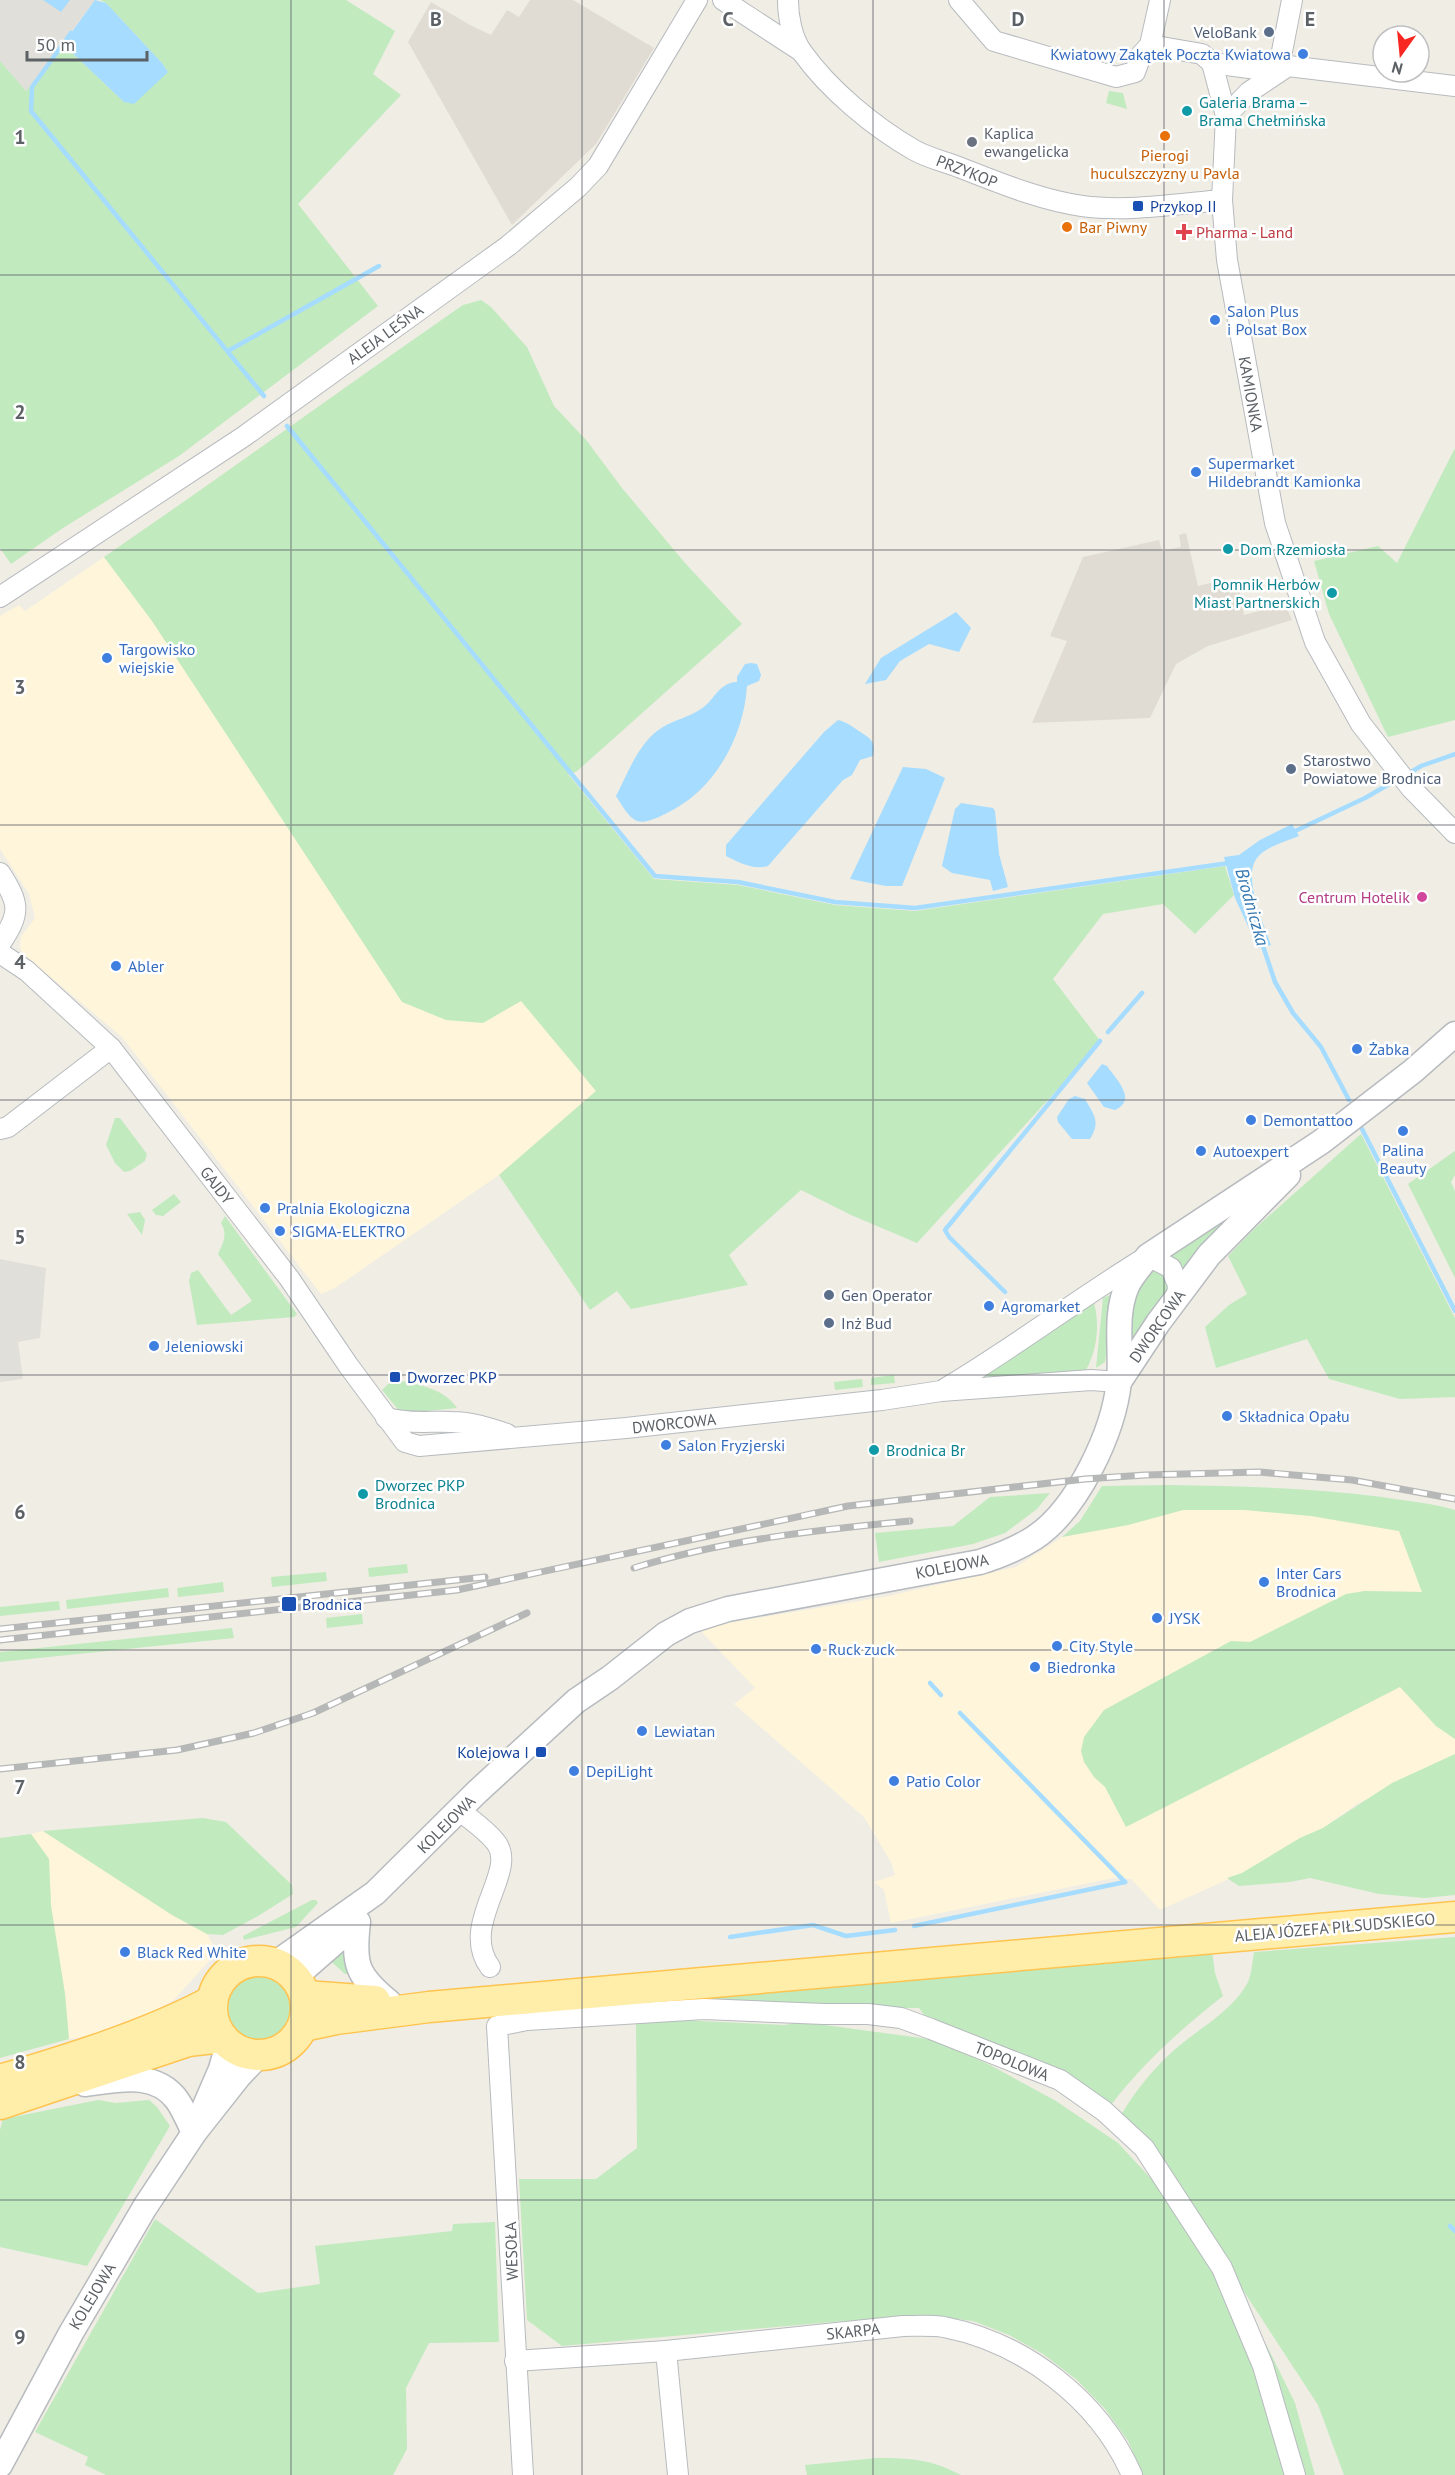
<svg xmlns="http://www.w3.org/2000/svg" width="1455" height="2475" font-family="'PT Sans',sans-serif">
	<rect width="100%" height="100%" fill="#f0ede4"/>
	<g fill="#fff5da">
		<path d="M104 557 152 621 267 795 483 1023 521 1001 596 1091 499 1175 335 1288 321 1294 122 1037 41 969 23 954 20 947 21 937 35 918 29 894 0 849V616L19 605 25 611Z"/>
		<path d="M1183 1510H1245L1311 1516 1399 1531 1422 1592 1365 1591 1346 1595 1400 1687 1436 1726 1455 1739V1754L1357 1804 1323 1828 1300 1838 1242 1873 1160 1910 1131 1879 1114 1878 891 1923 884 1890 874 1882 895 1875 891 1862 864 1817 734 1704 755 1688 698 1628 884 1597 1016 1567 1062 1537 1128 1525Z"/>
		<path d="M43 1831 172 1915 207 1934 217 1952 174 2000 156 2010 88 2036 69 2039 65 1994 51 1906 49 1859 31 1834Z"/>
	</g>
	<g fill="#e1dfd9">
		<path d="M0 0H95L71 32 65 46 26 91 0 61Z"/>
		<path d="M0 1259 46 1268 40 1338 18 1342 23 1379 0 1382Z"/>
	</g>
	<g fill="#e0dcd3">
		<path d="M530 0H573L654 48 596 144 512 225 408 42 431 2 470 25 491 35 507 10 519 17Z"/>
		<path d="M1186 533 1198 586 1222 580 1225 586 1238 583 1244 615 1285 604 1292 620 1208 646 1176 664 1150 718 1032 723 1067 641 1050 636 1083 557 1159 540 1162 551 1181 547 1179 535Z"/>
	</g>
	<g fill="#c1eabf">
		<path d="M100 0H346L395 31 373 74 401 95 298 204 378 306 179 456 63 528 11 564 0 548V61L26 91 65 46 124 102 168 72 162 63 106 3Z"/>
		<path d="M1109 91 1123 93 1127 109 1106 103Z"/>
		<path d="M481 300 491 307 527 347 554 406 587 441 622 488 685 563 742 624 576 772 568 774 654 879 738 885 835 905 915 911 1225 866 1234 895 1195 934 1163 904 1103 914 1053 979 1101 1042 917 1243 851 1215 801 1190 729 1255 748 1285 631 1309 617 1291 590 1310 499 1175 596 1091 521 1001 483 1023 446 1020 402 1002 152 621 104 557C225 474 343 388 463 305Z"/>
		<path d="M1455 448V720L1388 737 1329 614 1314 561 1378 546 1397 563Z"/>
		<path d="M115 1118H120L147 1154 145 1161 130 1171 124 1172 115 1163 106 1145Z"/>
		<path d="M1361 1134 1455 1318V1397L1400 1399 1329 1379 1307 1339 1216 1368 1205 1327 1229 1305 1247 1294 1228 1256 1253 1230Z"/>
		<path d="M1455 1151V1175L1451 1182 1455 1191V1278L1408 1184Z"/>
		<path d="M174 1194 181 1202 163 1216 156 1215 152 1210Z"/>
		<path d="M140 1212 145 1220 142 1235 127 1214Z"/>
		<path d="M1229 1215 1183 1272 1168 1256Z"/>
		<path d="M225 1216 297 1314 294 1317 197 1325 189 1281 191 1273 198 1270 231 1315 252 1301 218 1254C223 1243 228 1235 221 1223Z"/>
		<path d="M1156 1271 1164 1274 1170 1290 1129 1353 1126 1341 1136 1292 1149 1272Z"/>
		<path d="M1110 1295 1114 1298 1105 1362 1096 1368 1103 1298Z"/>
		<path d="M1094 1303C1100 1325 1097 1350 1086 1370L985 1379V1376Z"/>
		<path d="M894 1375 895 1383 871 1385V1378Z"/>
		<path d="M862 1379 863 1387 835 1390 834 1382Z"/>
		<path d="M400 1381C420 1384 445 1390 457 1408L408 1413 400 1412 382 1390 388 1384Z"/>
		<path d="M1169 1485C1241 1486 1311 1488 1382 1497 1407 1501 1431 1503 1455 1510V1739L1436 1726 1400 1687 1126 1827 1105 1787 1094 1777 1084 1762 1081 1751 1084 1737 1104 1710 1231 1641 1250 1642 1346 1594 1365 1591 1422 1592 1399 1531 1311 1516 1245 1510H1183L1128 1525 1062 1537 1080 1521 1102 1486Z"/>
		<path d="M1050 1493 1037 1509 1005 1533 973 1544 879 1562 875 1533 953 1526 990 1497Z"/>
		<path d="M407 1564 408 1573 369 1577 368 1568Z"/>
		<path d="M326 1572 327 1581 272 1587 271 1577Z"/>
		<path d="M223 1582 224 1592 178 1597 177 1588Z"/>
		<path d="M168 1588 169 1597 67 1609 66 1600Z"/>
		<path d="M59 1601 60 1610 0 1616V1607Z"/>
		<path d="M362 1614 363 1624 327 1628 326 1618Z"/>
		<path d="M232 1628 234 1638 0 1662V1652Z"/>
		<path d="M1455 1754V1895L1425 1898 1379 1894 1310 1878 1290 1882 1239 1886 1227 1878 1242 1873 1300 1838 1323 1828 1392 1783Z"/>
		<path d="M203 1818 226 1822 292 1885 293 1894 258 1916 223 1935 207 1934 172 1915 43 1831Z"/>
		<path d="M31 1834 49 1859 51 1906 65 1994 69 2039 0 2058V1838Z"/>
		<path d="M312 1900H316L318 1903 296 1927 244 1940 243 1936Z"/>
		<path d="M1455 1937V2475H1344L1318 2405 1205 2232 1121 2115C1136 2090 1153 2069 1174 2050 1198 2029 1231 2012 1247 1984 1252 1975 1252 1962 1254 1952Z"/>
		<path d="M346 1940 355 1974H345L325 1956Z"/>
		<path d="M1212 1951 1215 1973 1223 1996C1181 2029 1143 2063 1111 2105L1052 2068 995 2044 926 2018 919 2008 589 2009 580 2003Z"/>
		<circle cx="261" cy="2008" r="33"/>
		<path d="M636 2018 784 2025 802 2022 936 2040 990 2065 1056 2101 1118 2143 1170 2199 1267 2346 1295 2403 1315 2475H1143L1128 2441 1105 2409 1077 2380 1043 2354 1009 2335 973 2321 931 2316 832 2322 562 2346 527 2320 519 2179H596L637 2148Z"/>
		<path d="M98 2100 116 2103 149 2100 157 2107 170 2126 87 2266 0 2247V2130L3 2119Z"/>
		<path d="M155 2219 258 2293 320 2284 315 2246 452 2231 453 2224 495 2222 499 2342 429 2343 406 2388 407 2449 393 2475H106L85 2465 88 2457 35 2432Z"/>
		<path d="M877 2458C911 2458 930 2459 961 2475H807L805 2465Z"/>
	</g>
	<g fill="#a5dcff">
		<path d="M43 0H70L61 12Z"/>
		<path d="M95 0 106 3 162 63 168 72 134 104 124 102 65 46 71 33Z"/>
		<path d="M956 612 971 628 959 652 929 644 900 661 886 680 865 684 881 658Z"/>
		<path d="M751 663 757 664 761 675 759 681 747 686C744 737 714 791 667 813 659 817 646 824 637 821 628 818 621 803 616 796 628 773 639 741 663 727 675 720 689 717 701 709 715 700 718 683 737 682V677L745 664Z"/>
		<path d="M838 720C846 722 850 725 856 729 868 738 877 739 873 756L860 760 852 775 843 780 768 866C753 870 740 863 726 856V845L824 732Z"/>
		<path d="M903 767 926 769 945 778 902 886H886L850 879Z"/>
		<path d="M961 803 993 808 995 811 999 854 1008 887 993 891 990 880 952 873 942 866 955 809Z"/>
		<path d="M1292 824 1299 836C1287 841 1265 847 1257 858 1242 876 1264 925 1271 945L1258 948 1235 898 1224 857 1239 855 1260 840Z"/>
		<path d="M1102 1064 1107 1066C1116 1079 1138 1100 1115 1110L1104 1107 1087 1083Z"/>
		<path d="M1075 1096 1085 1099C1094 1115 1101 1122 1090 1139H1072L1058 1122 1057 1117 1069 1099Z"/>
	</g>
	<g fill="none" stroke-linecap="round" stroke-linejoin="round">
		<g stroke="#a5dcff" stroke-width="4.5">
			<path d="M71 33 32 87 31 111 264 396"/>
			<path d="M228 351 379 266"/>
			<path d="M287 426 655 876 738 882 835 902 915 908 1229 863"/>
			<path d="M1406 775 1421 766 1455 754"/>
			<path d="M1291 833 1365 798 1398 779"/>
			<path d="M1262 943 1275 982 1293 1013 1321 1047 1349 1100"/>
			<path d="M1108 1032 1142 993"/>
			<path d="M1362 1129 1455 1311"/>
			<path d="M1005 1292 949 1237 945 1230 1100 1041"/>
			<path d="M930 1683 941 1695"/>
			<path d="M960 1713 1125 1882"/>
			<path d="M914 1926 1125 1882"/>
			<path d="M730 1937 813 1925 846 1936 895 1930"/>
			<path d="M1450 2226 1455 2231"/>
		</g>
		<g stroke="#b7bbbf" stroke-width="22">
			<g id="minor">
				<path d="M723 0 801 51"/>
				<path d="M788 0C788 17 792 38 802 52 829 90 874 127 914 150 928 158 946 162 961 168 1000 183 1040 200 1082 206 1127 212 1177 204 1222 200"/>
				<path d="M959 0 994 41 1116 77 1135 72 1141 55 1150 45 1160 0"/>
				<path d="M1150 45 1202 54 1212 63 1278 72"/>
				<path d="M1212 63 1226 116 1222 200 1227 260 1275 523 1315 642 1361 724 1411 788 1455 833"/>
				<path d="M1278 72 1292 0"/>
				<path d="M1226 116 1249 92 1288 66 1455 86"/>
				<path d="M0 597 243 437 508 246 578 187 598 166 697 0"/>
				<path d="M0 873C20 904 21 913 0 944"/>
				<path d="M0 953 27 971 111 1048 289 1278 348 1365 405 1442 419 1446 626 1428 882 1400 941 1391 1091 1380 1119 1382"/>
				<path d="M0 1129 8 1127 111 1048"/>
				<path d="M946 1388C1015 1347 1079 1298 1148 1256L1171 1268 1178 1285 1177 1297"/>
				<path d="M386 1418C409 1424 429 1421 452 1422 471 1422 489 1428 507 1434"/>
				<path d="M459 1810C471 1820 488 1831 497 1844 517 1873 459 1925 490 1967"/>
				<path d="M666 2351 678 2475"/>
				<path d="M515 2361 666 2351 903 2326C917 2326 931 2325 944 2327 1025 2343 1099 2400 1132 2475"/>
				<path d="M523 2475 497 2026 527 2020 704 2009 824 2014H868L901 2018 931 2029 1060 2080 1104 2111 1144 2148 1222 2268 1263 2366 1295 2475"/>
			</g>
		</g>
		<g stroke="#b7bbbf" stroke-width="27">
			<g id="tertiary">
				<path d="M1119 1382 1158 1323 1209 1255 1288 1175"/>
				<path d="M358 1922C353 1964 356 1975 389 2002"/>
				<path d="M276 1963 375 1893 477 1792 576 1701 610 1678 666 1634 690 1621 728 1609 980 1562C999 1556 1017 1549 1034 1538 1078 1509 1114 1431 1119 1381 1122 1349 1114 1316 1127 1286 1132 1275 1141 1266 1148 1256L1321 1142 1413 1071 1455 1034"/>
				<path d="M295 1977 350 1929"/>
				<path d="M85 2084C117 2080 155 2070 177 2100 184 2110 189 2122 194 2133"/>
				<path d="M205 2106 221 2069 228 2044"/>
				<path d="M0 2465 71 2333 145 2207 194 2133 239 2076 259 2055"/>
			</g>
		</g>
		<g stroke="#fec44f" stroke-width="33">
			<g id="primary">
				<circle cx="259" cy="2008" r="47"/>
				<path d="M305 1996 375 2001"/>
				<path d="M303 2026 336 2019 429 2007 1455 1917"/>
				<path d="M0 2080C68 2060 149 2035 212 2001"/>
				<path d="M0 2104 188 2041 222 2037"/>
			</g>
		</g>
		<use href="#minor" stroke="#fff" stroke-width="20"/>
		<use href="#tertiary" stroke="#fff" stroke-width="24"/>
		<use href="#primary" stroke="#ffedaa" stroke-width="30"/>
		<g stroke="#b6b7b7" stroke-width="7">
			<g id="rail">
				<path d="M634 1568C724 1540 816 1530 910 1521"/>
				<path d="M0 1629 485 1577"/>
				<path d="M0 1640 457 1590 848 1506 1085 1479 1145 1475 1259 1472 1352 1480 1455 1499"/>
				<path d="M0 1769 177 1750 254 1733 313 1713 527 1613"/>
			</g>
		</g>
		<use href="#rail" stroke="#fff" stroke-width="4.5" stroke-dasharray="14" stroke-linecap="butt"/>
	</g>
	<path fill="none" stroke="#5c6166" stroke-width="1.5" stroke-opacity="0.55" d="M291 0V2475M582 0V2475M873 0V2475M1164 0V2475M0 275H1455M0 550H1455M0 825H1455M0 1100H1455M0 1375H1455M0 1650H1455M0 1925H1455M0 2200H1455"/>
	<g fill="#5c6f8a" stroke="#fff" stroke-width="2">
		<circle cx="1269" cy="32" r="6"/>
		<circle cx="1291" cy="769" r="6"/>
		<circle cx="829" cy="1295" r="6"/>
		<circle cx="829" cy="1323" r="6"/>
	</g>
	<g fill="#3f7fe0" stroke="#fff" stroke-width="2">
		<circle cx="1303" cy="54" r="6"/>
		<circle cx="1215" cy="320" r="6"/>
		<circle cx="1196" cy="472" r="6"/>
		<circle cx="107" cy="658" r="6"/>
		<circle cx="116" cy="966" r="6"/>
		<circle cx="1357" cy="1049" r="6"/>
		<circle cx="1251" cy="1120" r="6"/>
		<circle cx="1403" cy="1131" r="6"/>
		<circle cx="1201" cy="1151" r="6"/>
		<circle cx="265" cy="1208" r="6"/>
		<circle cx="280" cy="1231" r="6"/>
		<circle cx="989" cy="1306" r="6"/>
		<circle cx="154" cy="1346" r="6"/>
		<circle cx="1227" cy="1416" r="6"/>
		<circle cx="666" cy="1445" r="6"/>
		<circle cx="1264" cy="1582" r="6"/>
		<circle cx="1157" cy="1618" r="6"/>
		<circle cx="1057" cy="1646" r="6"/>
		<circle cx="816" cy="1649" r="6"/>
		<circle cx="1035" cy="1667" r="6"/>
		<circle cx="642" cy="1731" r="6"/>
		<circle cx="574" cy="1771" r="6"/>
		<circle cx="894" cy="1781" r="6"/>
		<circle cx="125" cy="1952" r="6"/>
	</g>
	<g fill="#0f9aa8" stroke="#fff" stroke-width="2">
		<circle cx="1187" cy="111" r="6"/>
		<circle cx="1228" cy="549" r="6"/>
		<circle cx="1332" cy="593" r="6"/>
		<circle cx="874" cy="1450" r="6"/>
		<circle cx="363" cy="1494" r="6"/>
	</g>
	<g fill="#e8710a" stroke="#fff" stroke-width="2">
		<circle cx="1165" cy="136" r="6"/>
		<circle cx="1067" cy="227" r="6"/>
	</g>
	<circle fill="#6b7280" stroke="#fff" stroke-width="2" cx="972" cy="142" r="6"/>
	<g fill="#1a4fb4" stroke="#fff" stroke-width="2">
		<rect x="1132" y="200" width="12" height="12" rx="3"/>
		<rect x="389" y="1371" width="12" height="12" rx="3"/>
		<rect x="281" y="1596" width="16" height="16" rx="3"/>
		<rect x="535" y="1746" width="12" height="12" rx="3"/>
	</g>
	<path fill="#e0444e" stroke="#fff" stroke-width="2" d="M1181 223h6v6h6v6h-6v6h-6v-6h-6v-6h6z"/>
	<circle fill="#d1479c" stroke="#fff" stroke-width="2" cx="1422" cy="897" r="6"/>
	<g text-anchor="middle" stroke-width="5" stroke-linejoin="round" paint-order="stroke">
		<g font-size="16" fill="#4e5e75" stroke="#fff" text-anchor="start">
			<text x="1257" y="38" text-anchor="end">VeloBank</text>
			<text x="1303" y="766">Starostwo<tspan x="1303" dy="18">Powiatowe Brodnica</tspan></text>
			<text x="841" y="1301">Gen Operator</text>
			<text x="841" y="1329">Inż Bud</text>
		</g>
		<g font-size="16" fill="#366cbe" stroke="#fff" text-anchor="start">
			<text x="1291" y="60" text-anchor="end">Kwiatowy Zakątek Poczta Kwiatowa</text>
			<text x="1227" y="317">Salon Plus<tspan x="1227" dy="18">i Polsat Box</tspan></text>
			<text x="1208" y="469">Supermarket<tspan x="1208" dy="18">Hildebrandt Kamionka</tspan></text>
			<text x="119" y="655">Targowisko<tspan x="119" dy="18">wiejskie</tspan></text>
			<text x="128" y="972">Abler</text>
			<text x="1369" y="1055">Żabka</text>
			<text x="1263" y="1126">Demontattoo</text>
			<text x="1403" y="1156" text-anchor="middle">Palina<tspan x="1403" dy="18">Beauty</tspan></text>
			<text x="1213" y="1157">Autoexpert</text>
			<text x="277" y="1214">Pralnia Ekologiczna</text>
			<text x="292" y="1237">SIGMA-ELEKTRO</text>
			<text x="1001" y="1312">Agromarket</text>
			<text x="166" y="1352">Jeleniowski</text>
			<text x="1239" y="1422">Składnica Opału</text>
			<text x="678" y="1451">Salon Fryzjerski</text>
			<text x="1276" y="1579">Inter Cars<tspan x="1276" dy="18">Brodnica</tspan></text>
			<text x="1169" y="1624">JYSK</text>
			<text x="1069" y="1652">City Style</text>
			<text x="828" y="1655">Ruck zuck</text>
			<text x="1047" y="1673">Biedronka</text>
			<text x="654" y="1737">Lewiatan</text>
			<text x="586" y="1777">DepiLight</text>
			<text x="906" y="1787">Patio Color</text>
			<text x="137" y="1958">Black Red White</text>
		</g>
		<g font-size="16" fill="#0d838f" stroke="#fff" text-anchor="start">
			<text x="1199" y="108">Galeria Brama –<tspan x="1199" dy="18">Brama Chełmińska</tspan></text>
			<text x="1240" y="555">Dom Rzemiosła</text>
			<text x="1320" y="590" text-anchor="end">Pomnik Herbów<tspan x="1320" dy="18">Miast Partnerskich</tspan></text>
			<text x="886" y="1456">Brodnica Br</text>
			<text x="375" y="1491">Dworzec PKP<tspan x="375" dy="18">Brodnica</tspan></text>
		</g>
		<g font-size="16" fill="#5b616d" stroke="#fff" text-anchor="start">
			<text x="984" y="139">Kaplica<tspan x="984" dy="18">ewangelicka</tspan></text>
		</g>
		<g font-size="16" fill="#c56008" stroke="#fff">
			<text x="1165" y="161">Pierogi<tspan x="1165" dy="18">huculszczyzny u Pavla</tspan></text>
			<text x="1079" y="233" text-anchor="start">Bar Piwny</text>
		</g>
		<g font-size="16" fill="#5c6166" stroke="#fff">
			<text transform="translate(967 171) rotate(21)" y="6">PRZYKOP</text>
			<text transform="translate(385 334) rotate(-36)" y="6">ALEJA LEŚNA</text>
			<text transform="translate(1251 394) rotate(80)" y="6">KAMIONKA</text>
			<text transform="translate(217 1185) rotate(52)" y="6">GAJDY</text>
			<text transform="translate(1157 1326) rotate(-55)" y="6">DWORCOWA</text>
			<text transform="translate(674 1423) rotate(-6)" y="6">DWORCOWA</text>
			<text transform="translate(952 1566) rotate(-11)" y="6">KOLEJOWA</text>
			<text transform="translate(446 1824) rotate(-45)" y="6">KOLEJOWA</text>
			<text transform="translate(1335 1927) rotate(-5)" y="6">ALEJA JÓZEFA PIŁSUDSKIEGO</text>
			<text transform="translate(1012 2061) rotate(22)" y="6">TOPOLOWA</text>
			<text transform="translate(511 2251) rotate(-92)" y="6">WESOŁA</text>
			<text transform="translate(92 2296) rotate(-59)" y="6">KOLEJOWA</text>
			<text transform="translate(853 2331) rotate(-6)" y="6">SKARPA</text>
		</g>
		<g font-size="16" fill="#164399" stroke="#fff" text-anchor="start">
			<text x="1150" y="212">Przykop II</text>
			<text x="407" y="1383">Dworzec PKP</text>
			<text x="302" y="1610">Brodnica</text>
			<text x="529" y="1758" text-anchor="end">Kolejowa I</text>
		</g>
		<g font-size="16" fill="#be3a42" stroke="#fff" text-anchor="start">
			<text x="1196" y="238">Pharma - Land</text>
		</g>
		<g font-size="16" fill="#b23c85" stroke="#fff" text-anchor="end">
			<text x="1410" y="903">Centrum Hotelik</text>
		</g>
		<g font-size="18" font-style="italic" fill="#3679b2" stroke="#fff">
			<text transform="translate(1252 907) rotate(74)" y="6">Brodniczka</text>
		</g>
	</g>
	<g font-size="20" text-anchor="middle" font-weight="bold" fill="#5c6166" stroke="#fff" stroke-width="5" stroke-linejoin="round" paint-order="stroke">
		<text x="436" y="26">B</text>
		<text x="728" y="26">C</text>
		<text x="1018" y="26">D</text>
		<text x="1310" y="26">E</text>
		<text x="20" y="144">1</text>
		<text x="20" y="419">2</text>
		<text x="20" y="694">3</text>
		<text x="20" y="969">4</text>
		<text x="20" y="1244">5</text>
		<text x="20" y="1519">6</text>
		<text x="20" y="1794">7</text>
		<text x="20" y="2069">8</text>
		<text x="20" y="2344">9</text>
	</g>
	<g transform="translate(1401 54) rotate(195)"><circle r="28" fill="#ffffff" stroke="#bec0c2" stroke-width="1.5"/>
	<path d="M0-4.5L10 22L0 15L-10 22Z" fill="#f92721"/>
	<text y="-9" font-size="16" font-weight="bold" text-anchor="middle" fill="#5c6166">N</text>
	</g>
	<path d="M27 51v9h120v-9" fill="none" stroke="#5c6166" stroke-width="3"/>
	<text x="36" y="51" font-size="18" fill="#5c6166" stroke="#ffffff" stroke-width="4.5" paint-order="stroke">50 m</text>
</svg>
